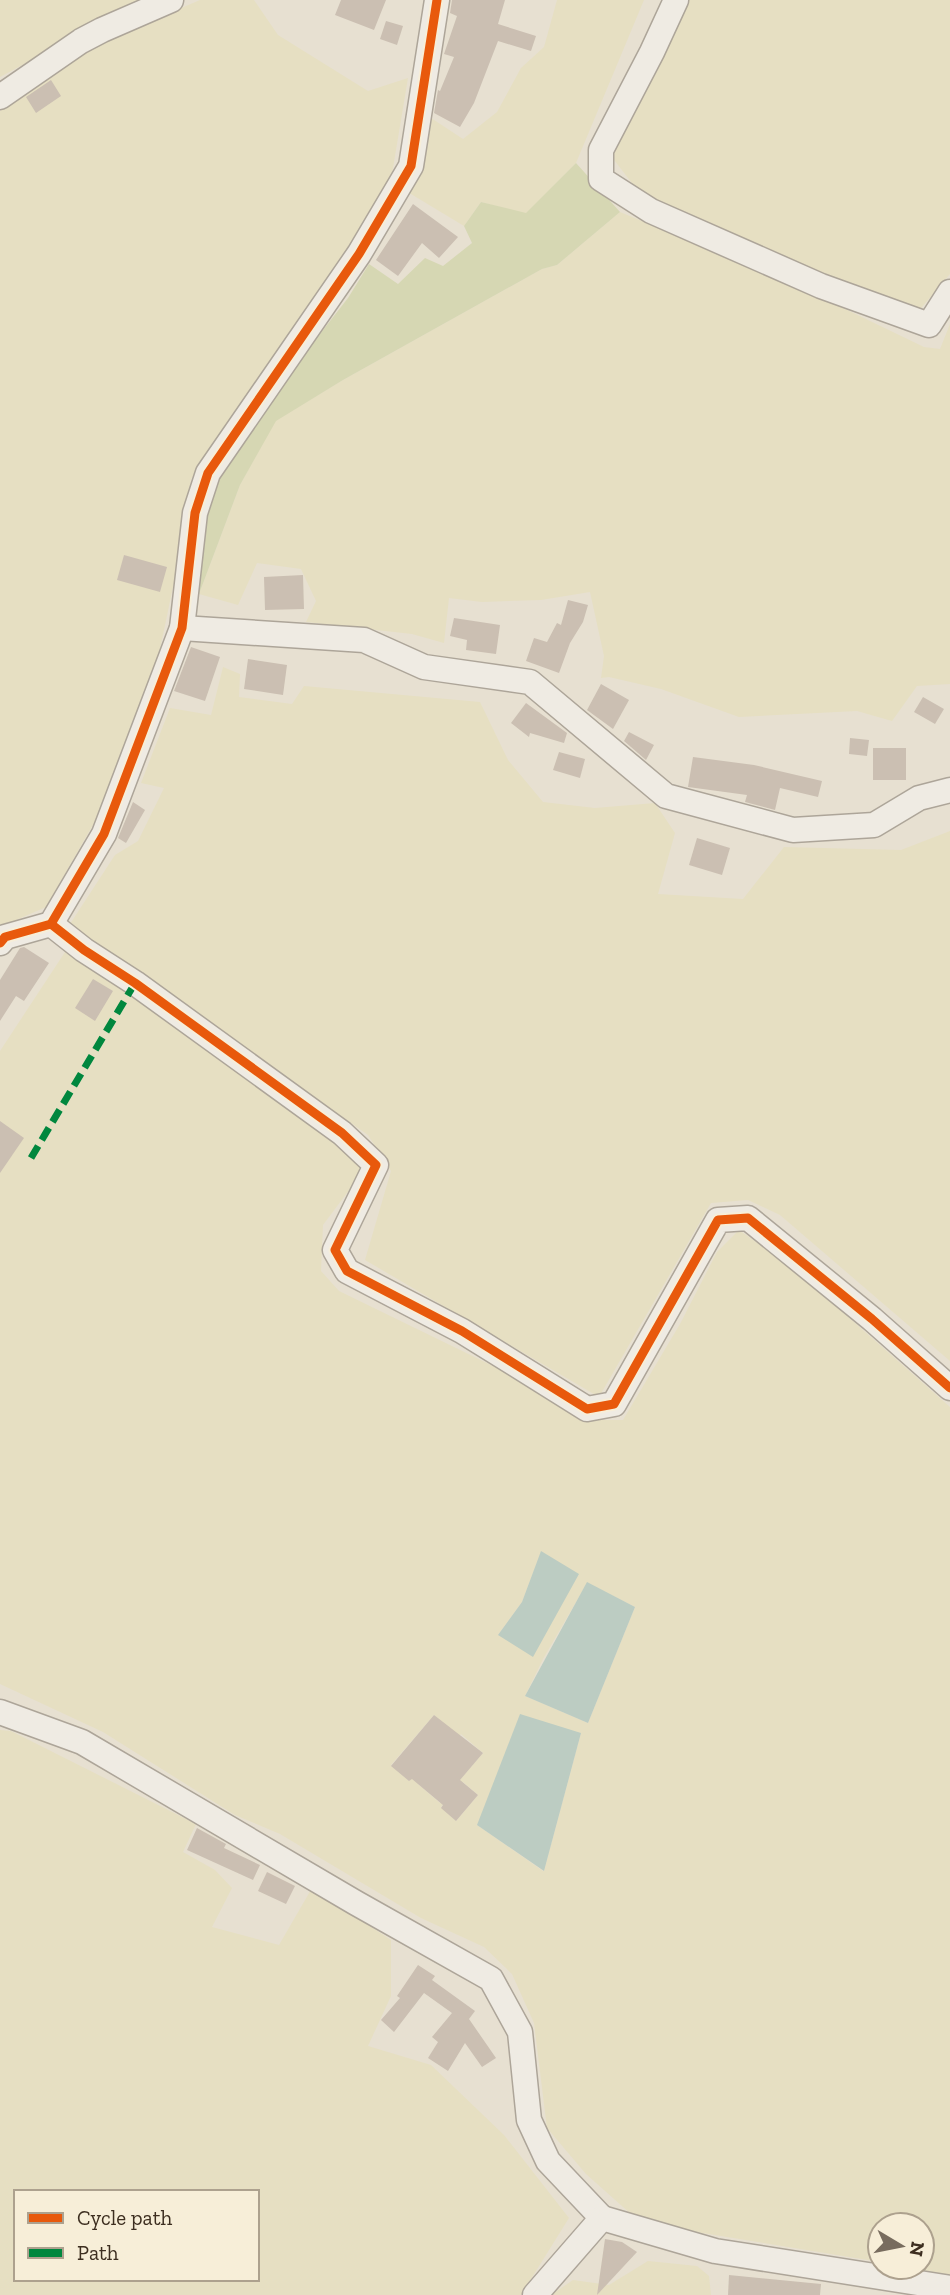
<svg xmlns="http://www.w3.org/2000/svg" width="950" height="2295" font-family="'Zilla Slab',serif">
	<rect width="100%" height="100%" fill="#e7e0d1"/>
	<g fill="#e6dfc2" fill-rule="evenodd">
		<path d="M0 0H143L0 77Z"/>
		<path d="M200 0H254L278 35 368 91 408 78 390 186 314 302 229 420 191 479 177 568 152 687 106 802 46 907 0 927V111L83 50Z"/>
		<path d="M557 0H644L576 163 526 214 481 202 464 226 406 191 425 114 463 139 497 112 521 68 544 47Z"/>
		<path d="M688 0H950V274L917 313 645 200 611 156Z"/>
		<path d="M620 212 785 280 924 347 940 349 950 324V684L917 686 892 721 857 711 739 717 661 689 609 677 601 678 604 656 590 592 541 600 482 602 449 598 444 643 412 634 306 622 316 601 301 569 257 563 238 605 199 594 240 485 275 421 343 380 542 269 557 265Z"/>
		<path d="M223 667 240 674 239 697 292 704 304 686 480 702 508 760 543 802 595 808 655 803 675 833 658 894 743 899 784 847 901 850 950 831V1361L780 1215 748 1200 711 1203 599 1397 365 1260 391 1171 368 1135 70 924 115 855 138 841 164 788 141 783 170 708 211 715Z"/>
		<path d="M69 946 268 1087 365 1169 323 1225 321 1271 339 1291 530 1384 593 1420H623L680 1324 717 1252 739 1230 794 1269 950 1407V2278L912 2267H922V2225H880V2262L641 2223 586 2174 547 2128 534 2023 512 1974 484 1947 421 1918 280 1834 235 1815 103 1732 0 1684V1051ZM541 1552 579 1575 498 1635 522 1602ZM587 1583 635 1607 588 1723 525 1696 543 1659ZM434 1715 452 1731 409 1781 391 1765ZM581 1733 544 1871H543L477 1825ZM461 1734 483 1753 440 1803 418 1784ZM463 1782 478 1795 456 1821 441 1807Z"/>
		<path d="M0 1730 11 1731 196 1824 183 1852 215 1870 232 1888 212 1927 279 1945 312 1888 391 1940V1996L368 2046 431 2065 504 2135 569 2218 521 2295H0ZM16 2192H257V2279H16Z"/>
		<path d="M648 2261 697 2266 709 2276 711 2295H551L573 2280 609 2285Z"/>
	</g>
	<path fill="#d6d7b3" d="M576 163 620 212 557 265 542 269 343 380 276 421 240 485 199 594 195 555 223 468 273 394 348 298 369 264 398 284 425 258 443 266 472 243 464 226 481 202 526 213Z"/>
	<g fill="#bcccc2">
		<path d="M541 1551 579 1574 533 1657 498 1635 522 1602Z"/>
		<path d="M587 1582 635 1607 588 1723 525 1696Z"/>
		<path d="M520 1714 581 1733 544 1871 477 1825Z"/>
	</g>
	<g fill="#cbbfb2">
		<path d="M341 0H386L374 30 335 15Z"/>
		<path d="M452 0H505L498 24 536 36 531 51 498 41 474 103 460 127 434 113 438 90 440 91 454 57 444 54 457 16 450 13Z"/>
		<path d="M386 21 403 26 397 45 380 39Z"/>
		<path d="M51 80 61 96 36 113 26 97Z"/>
		<path d="M413 204 458 237 439 258 422 243 398 276 376 260Z"/>
		<path d="M124 555 167 567 160 592 117 580Z"/>
		<path d="M303 575 304 609 265 610 264 577Z"/>
		<path d="M568 600 588 605 583 622 570 643 559 673 526 661 534 638 547 642 557 623 561 625Z"/>
		<path d="M454 618 500 625 496 654 466 650 467 640 450 636Z"/>
		<path d="M191 647 220 657 205 701 174 691Z"/>
		<path d="M248 659 287 665 283 695 244 689Z"/>
		<path d="M601 684 629 700 613 729 587 710Z"/>
		<path d="M923 697 944 709 935 724 914 712Z"/>
		<path d="M526 703 567 733 564 743 530 733 529 737 511 723Z"/>
		<path d="M629 732 654 745 646 760 624 741Z"/>
		<path d="M850 738 869 740 867 756 849 754Z"/>
		<rect x="873" y="748" width="33" height="32"/>
		<path d="M559 752 585 759 580 778 553 770Z"/>
		<path d="M693 757 754 765 822 781 818 797 780 788 775 810 745 802 747 795 688 787Z"/>
		<path d="M133 802 145 810 126 843 118 838Z"/>
		<path d="M697 838 730 848 722 875 689 865Z"/>
		<path d="M24 947 49 963 24 1001 16 996 0 1021V980L20 948Z"/>
		<path d="M93 979 113 991 95 1021 75 1008Z"/>
		<path d="M0 1121 24 1138 0 1173Z"/>
		<path d="M434 1715 483 1753 460 1780 478 1795 456 1821 441 1808 443 1805 412 1779 409 1781 391 1766Z"/>
		<path d="M197 1828 226 1844 224 1848 260 1865 253 1880 187 1850Z"/>
		<path d="M267 1872 295 1886 286 1904 258 1891Z"/>
		<path d="M418 1965 435 1976 432 1980 475 2011 469 2019 496 2058 482 2067 465 2043 448 2071 428 2058 438 2042 432 2037 452 2013 424 1993 394 2032 381 2020 400 1998 397 1996Z"/>
		<path d="M605 2239 622 2242 637 2252 597 2295Z"/>
		<path d="M729 2275 821 2284 820 2295H728Z"/>
	</g>
	<g fill="none" stroke-linecap="round" stroke-linejoin="round">
		<g stroke="#ada599" stroke-width="27">
			<g id="street">
				<path d="M676 0 652 52 601 150V179L651 211 821 286 929 325 950 292"/>
				<path d="M0 97 81 41 102 30 171 0"/>
				<path d="M182 628 364 640 424 667 530 682 666 796 793 830 874 825 919 798 950 790"/>
				<path d="M51 924 84 950 135 983 342 1133 376 1165 335 1250 347 1271 462 1331 587 1409 614 1404 718 1220 748 1218 872 1319 950 1388"/>
				<path d="M0 943 5 937 51 924 104 834 182 628 195 513 208 473 359 254 411 166 437 0"/>
				<path d="M0 1712 82 1742 356 1903 491 1979 520 2032 529 2120 548 2161 602 2218"/>
				<path d="M535 2295 602 2218 715 2251 950 2288"/>
			</g>
		</g>
		<use href="#street" stroke="#efebe3" stroke-width="24"/>
		<path stroke="#00873e" stroke-width="7" stroke-dasharray="14 7" stroke-linecap="butt" d="M31 1158 135 983"/>
		<g stroke="#f7eed8" stroke-width="13">
			<g id="cycleway">
				<path d="M51 924 84 950 135 983 342 1133 376 1165 335 1250 347 1271 462 1331 587 1409 614 1404 718 1220 748 1218 872 1319 950 1388"/>
				<path d="M0 943 5 937 51 924 104 834 182 628 195 513 208 473 359 254 411 166 437 0"/>
			</g>
		</g>
		<use href="#cycleway" stroke="#e8590c" stroke-width="9"/>
	</g>
	<rect x="14" y="2190" width="245" height="91" fill="#f7eed8" stroke="#ada18e" stroke-width="2"/>
	<rect x="28" y="2213" width="35" height="10" fill="#e8590c" stroke="#ada18e" stroke-width="2"/>
	<text x="77" y="2225" font-size="21" fill="#3d2e20">Cycle path</text>
	<rect x="28" y="2248" width="35" height="10" fill="#00873e" stroke="#ada18e" stroke-width="2"/>
	<text x="77" y="2260" font-size="21" fill="#3d2e20">Path</text>
	<g transform="translate(901 2246) rotate(100)"><circle r="33" fill="#f7eed8" stroke="#ada18e" stroke-width="2"/>
	<path d="M0-5L12 26L0 18L-12 26Z" fill="#786c5e"/>
	<text y="-10" font-size="19" font-weight="bold" text-anchor="middle" fill="#3d2e20">N</text>
	</g>
</svg>
